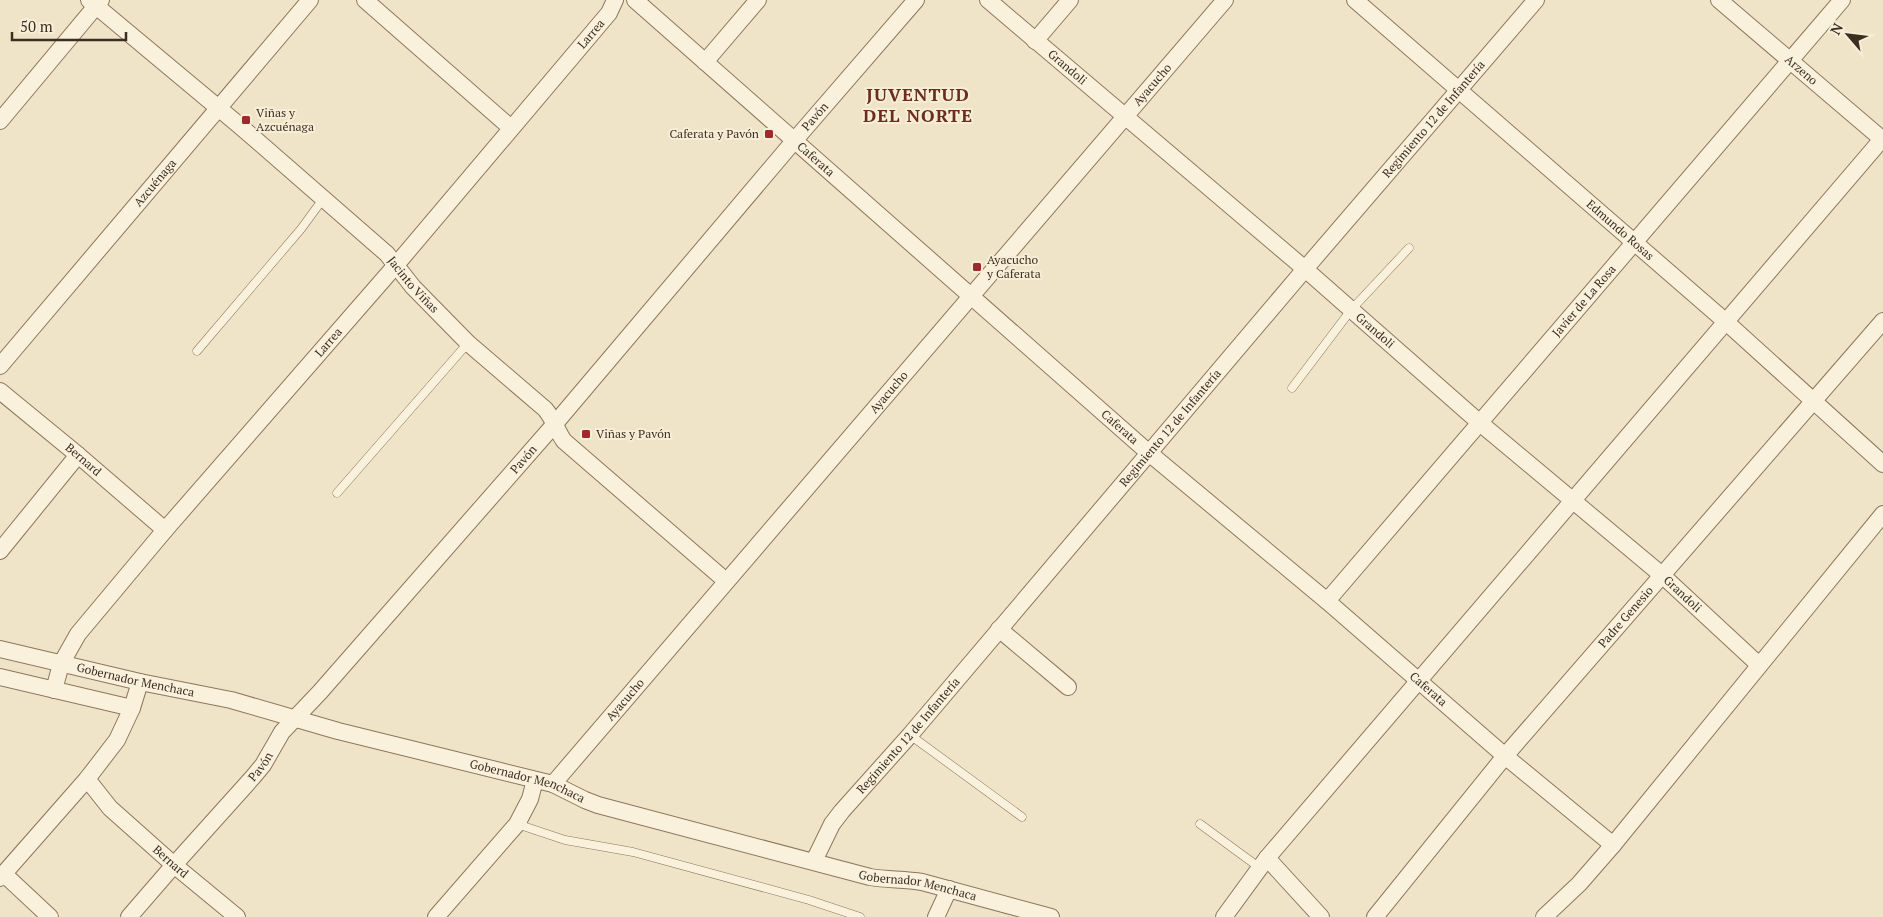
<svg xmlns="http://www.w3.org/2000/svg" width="1883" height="917" font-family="'PT Serif',serif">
	<rect width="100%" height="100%" fill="#f0e4c8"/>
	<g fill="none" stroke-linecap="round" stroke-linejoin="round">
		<g stroke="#8d765c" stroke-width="9">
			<g id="lane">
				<path d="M197 351 301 229 323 199"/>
				<path d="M1292 388 1351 310 1409 248"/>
				<path d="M337 493 468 343"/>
				<path d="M910 735 1022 817"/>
				<path d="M517 824 565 840 633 852 809 900 860 917"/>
				<path d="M1200 824 1260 868"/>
			</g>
		</g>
		<g stroke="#8d765c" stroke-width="18">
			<g id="street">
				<path id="s1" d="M89 0 240 126 387 254 413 287 468 343 545 409C553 418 557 431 564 441L726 581"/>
				<path d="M365 0 511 128"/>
				<path id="s2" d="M635 0 1149 453 1327 601 1505 756 1613 845"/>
				<path id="s3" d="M988 0 1305 269 1480 423 1663 576 1759 665"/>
				<path id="s4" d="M1355 0 1725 321 1883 464"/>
				<path id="s5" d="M1719 0 1883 140"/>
				<path d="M1035 41 1070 0"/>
				<path d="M705 62 758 0"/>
				<path d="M0 121 101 0"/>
				<path id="s6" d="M0 366 310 0"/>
				<path id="s7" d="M0 391 78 455 165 530"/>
				<path d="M0 551 78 455"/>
				<path id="s8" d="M1327 601 1842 0"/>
				<path d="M999 629 1068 687"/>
				<path id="s9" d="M0 649 140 682 231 700 338 731 553 784 585 800 598 805 870 877C887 880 904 879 922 882L1051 917"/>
				<path d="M0 677 132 708"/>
				<path id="s10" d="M54 690 61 664 78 634 165 530 396 265 609 13 615 0"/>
				<path id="s11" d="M87 779 110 808 174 865 237 917"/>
				<path id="s12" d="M553 784 1225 0"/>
				<path d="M1267 858 1321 917"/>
				<path id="s13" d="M814 861 832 824 842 811 910 735 1305 269 1536 0"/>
				<path d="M4 874 50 917"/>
				<path d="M0 878 87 779 117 740 132 708 140 682"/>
				<path id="s14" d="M129 917 174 865 253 777 263 765 282 732 320 692 553 426 794 141 916 0"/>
				<path d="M436 917 517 824 530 799 535 780"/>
				<path d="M936 917 949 889"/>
				<path d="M1224 917 1267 858 1883 138"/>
				<path id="s15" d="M1375 917 1505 756 1883 321"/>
				<path d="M1544 917 1579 884 1613 845 1883 514"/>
			</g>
		</g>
		<use href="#lane" stroke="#faf1dc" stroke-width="8"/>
		<use href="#street" stroke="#faf1dc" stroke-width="16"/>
	</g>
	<g fill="#9e2a2b" stroke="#f7eed8" stroke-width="2">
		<rect x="241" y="115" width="10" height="10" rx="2.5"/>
		<rect x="764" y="129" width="10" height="10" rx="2.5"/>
		<rect x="972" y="262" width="10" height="10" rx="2.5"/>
		<rect x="581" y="429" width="10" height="10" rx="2.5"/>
	</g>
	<g text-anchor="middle" stroke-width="4" stroke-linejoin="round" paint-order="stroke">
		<g font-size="12" fill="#3d2e20" stroke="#f7eed8">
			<text dy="4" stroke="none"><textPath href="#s10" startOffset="851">Larrea</textPath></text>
			<text dy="4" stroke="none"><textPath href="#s3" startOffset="104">Grandoli</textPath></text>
			<text dy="4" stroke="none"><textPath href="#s5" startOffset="108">Arzeno</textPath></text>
			<text dy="4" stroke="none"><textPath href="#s12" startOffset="921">Ayacucho</textPath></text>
			<text dy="4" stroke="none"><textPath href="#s14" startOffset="1055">Pavón</textPath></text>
			<text dy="4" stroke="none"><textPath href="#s13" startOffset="968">Regimiento 12 de Infantería</textPath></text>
			<text dy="4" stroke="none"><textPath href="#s2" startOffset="241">Caferata</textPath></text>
			<text dy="4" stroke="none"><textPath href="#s6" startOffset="240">Azcuénaga</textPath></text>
			<text dy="4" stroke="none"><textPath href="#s4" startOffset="351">Edmundo Rosas</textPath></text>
			<text dy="4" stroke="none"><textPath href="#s1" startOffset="432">Jacinto Viñas</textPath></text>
			<text dy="4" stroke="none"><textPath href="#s8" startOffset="395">Javier de La Rosa</textPath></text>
			<text dy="4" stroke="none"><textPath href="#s3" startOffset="509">Grandoli</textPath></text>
			<text dy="4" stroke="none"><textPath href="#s10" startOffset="446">Larrea</textPath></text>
			<text dy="4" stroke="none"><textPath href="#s12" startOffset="516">Ayacucho</textPath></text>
			<text dy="4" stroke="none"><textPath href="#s2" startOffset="646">Caferata</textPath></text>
			<text dy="4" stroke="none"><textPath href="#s13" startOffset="562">Regimiento 12 de Infantería</textPath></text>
			<text dy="4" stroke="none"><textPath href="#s7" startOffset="108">Bernard</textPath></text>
			<text dy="4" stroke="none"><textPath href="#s14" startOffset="605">Pavón</textPath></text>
			<text dy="4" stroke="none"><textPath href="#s3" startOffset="914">Grandoli</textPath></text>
			<text dy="4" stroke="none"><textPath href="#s15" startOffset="391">Padre Genesio</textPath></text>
			<text dy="4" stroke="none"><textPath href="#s9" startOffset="139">Gobernador Menchaca</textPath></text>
			<text dy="4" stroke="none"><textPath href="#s2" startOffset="1051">Caferata</textPath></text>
			<text dy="4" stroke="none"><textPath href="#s12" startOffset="111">Ayacucho</textPath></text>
			<text dy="4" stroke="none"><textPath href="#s13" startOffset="158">Regimiento 12 de Infantería</textPath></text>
			<text dy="4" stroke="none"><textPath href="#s14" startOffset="200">Pavón</textPath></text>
			<text dy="4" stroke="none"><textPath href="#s9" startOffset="544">Gobernador Menchaca</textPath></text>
			<text dy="4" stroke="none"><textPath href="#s11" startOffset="118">Bernard</textPath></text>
			<text dy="4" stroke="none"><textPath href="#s9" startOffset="949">Gobernador Menchaca</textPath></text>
		</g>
		<g font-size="12" fill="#3d2e20" stroke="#f7eed8" text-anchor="start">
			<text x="256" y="117">Viñas y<tspan x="256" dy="14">Azcuénaga</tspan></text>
			<text x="759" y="138" text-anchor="end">Caferata y Pavón</text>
			<text x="987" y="264">Ayacucho<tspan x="987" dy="14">y Caferata</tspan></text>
			<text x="596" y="438">Viñas y Pavón</text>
		</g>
		<g font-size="18" font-weight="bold" letter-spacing="1" fill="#6b2e1e" stroke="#f7eed8">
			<text x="918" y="101">JUVENTUD<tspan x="918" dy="21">DEL NORTE</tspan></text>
		</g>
	</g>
	<g transform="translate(1848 35) rotate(298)" stroke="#f7eed8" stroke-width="4" paint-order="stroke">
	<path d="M0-4L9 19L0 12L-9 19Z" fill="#3d2e20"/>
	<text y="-8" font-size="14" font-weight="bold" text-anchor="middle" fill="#3d2e20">N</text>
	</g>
	<path d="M12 32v8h114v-8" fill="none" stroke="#3d2e20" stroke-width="2.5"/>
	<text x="20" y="32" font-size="15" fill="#3d2e20" stroke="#f7eed8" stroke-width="4" paint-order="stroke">50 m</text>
</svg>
